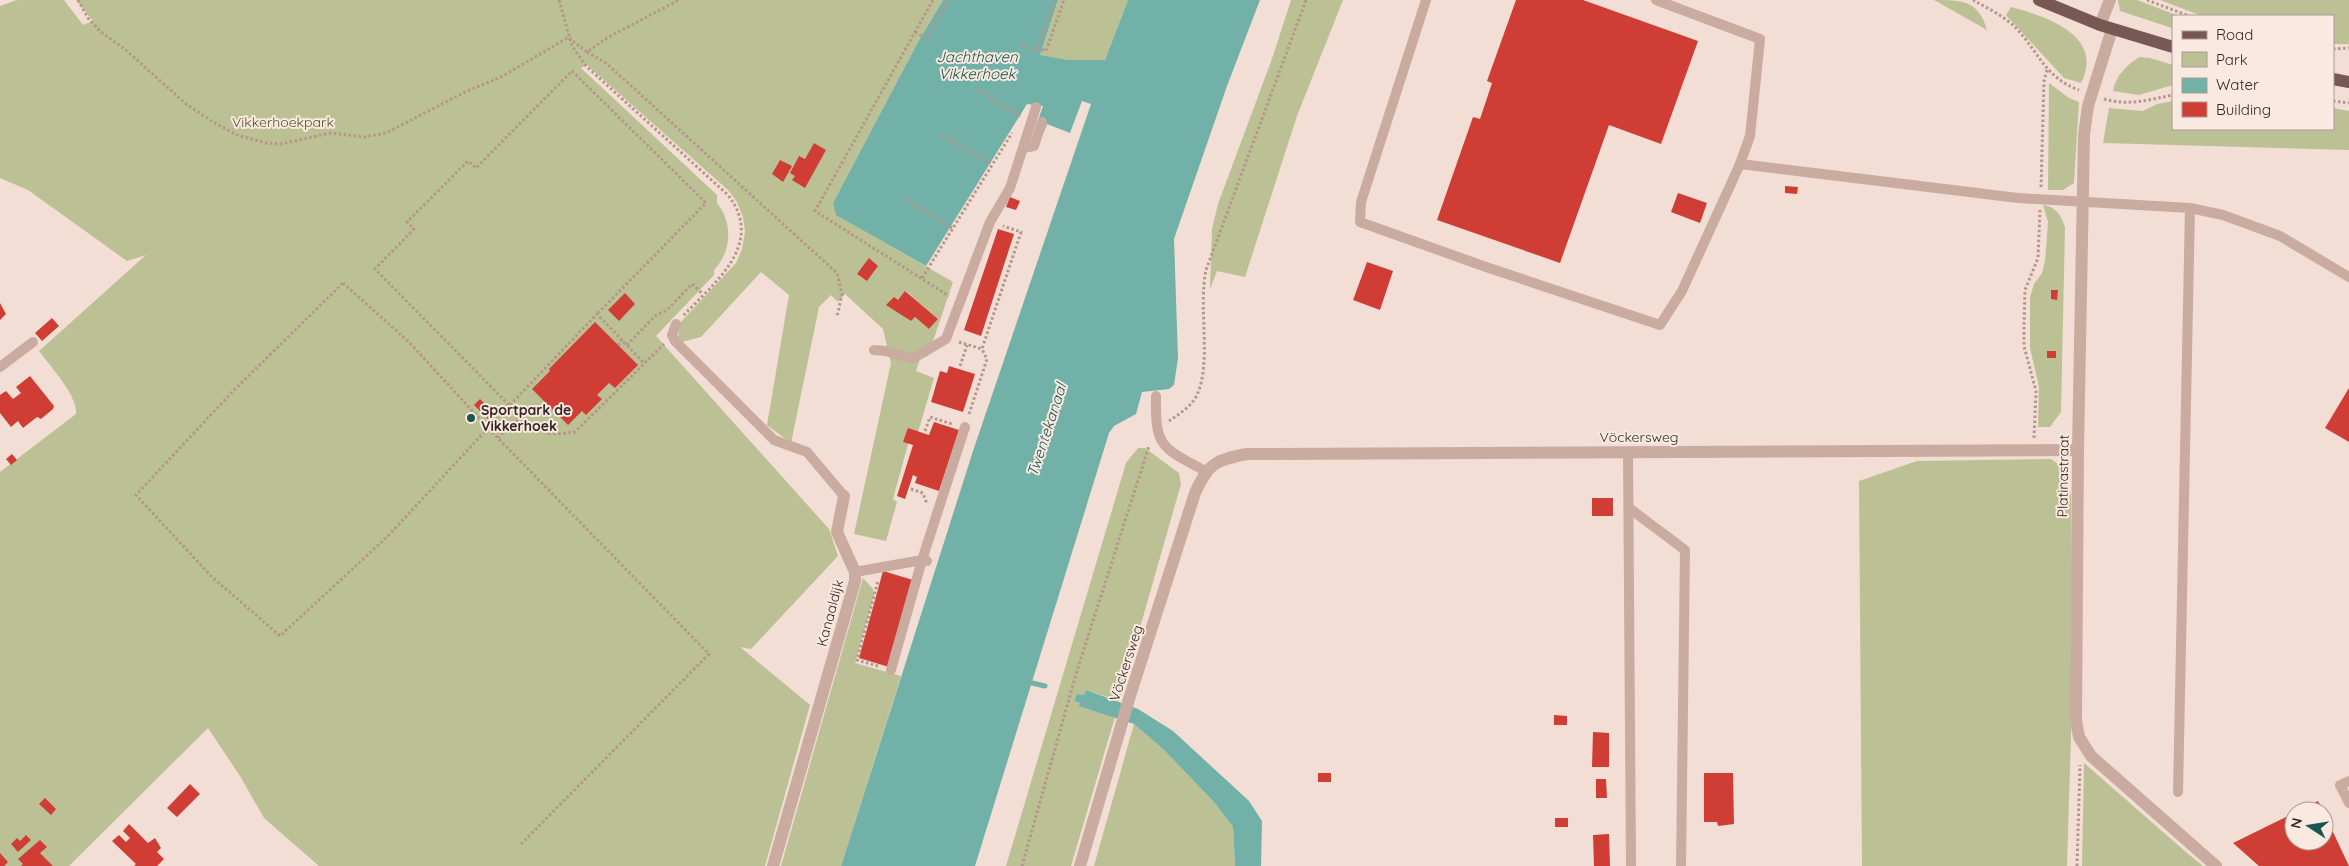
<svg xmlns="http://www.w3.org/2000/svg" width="2349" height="866" font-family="Quicksand,sans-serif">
	<rect width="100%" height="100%" fill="#f2ded4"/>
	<g fill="#bbc194" fill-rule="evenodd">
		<path d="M17 0H64L83 25 93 21 76 0H943L918 42 833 203 837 215 953 282 928 356 920 359 916 371 934 378 916 439 910 437 893 499 897 502 886 541 854 534 891 363 883 329 845 294 838 302 831 295 819 307 791 443 767 425 789 295 761 272 701 337 682 342 678 339 680 323 736 263 742 249 745 232 743 217 737 202 728 190 587 65 581 68 717 195V203C733 223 732 251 714 270V275L656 336 829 529 838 556 751 649 740 647 810 705 765 866H319L264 818 240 776 208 728 69 866H0V472L76 414C78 396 50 366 39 351L146 255 127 261 28 190 0 178V6ZM906 291 938 319 929 329 915 317 910 321 897 310V302Z"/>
		<path d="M1058 0H1128L1105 60H1069L1040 55Z"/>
		<path d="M1291 0H1343L1297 116 1245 277 1217 271 1210 289 1212 229 1218 204 1273 56Z"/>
		<path d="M1934 0C1962 0 1978 0 1987 30Z"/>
		<path d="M2118 0H2137L2179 16H2173L2172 28 2120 11Z"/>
		<path d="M2160 0H2349V44H2333V16H2202Z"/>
		<path d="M2011 7C2045 16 2105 35 2081 83L2064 78 2006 15Z"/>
		<path d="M2139 57 2150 58 2173 65V85L2139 95 2113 91C2116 75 2126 66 2139 57Z"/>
		<path d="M2049 83 2069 98 2079 102 2074 183 2063 190H2048Z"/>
		<path d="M2173 101V129H2333V108L2349 111V150L2103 143 2109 108 2143 111 2157 104Z"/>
		<path d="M2043 205C2056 207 2061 215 2065 227L2061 412 2050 427H2038L2039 387 2030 348V297L2034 284 2042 273 2045 261 2048 222Z"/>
		<path d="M1138 448H1145L1179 473 1181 484 1119 701 1086 690 1084 695 1077 694 1074 701 1080 703V706L1115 717 1071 866H1006L1126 463Z"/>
		<path d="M2051 459 2064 468 2071 496 2072 702 2067 866H1862L1859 481 1917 461Z"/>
		<path d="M863 578 873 589 874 595 855 663 901 676 841 866H781Z"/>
		<path d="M1134 724 1163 749 1214 802 1233 827 1235 866H1094Z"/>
		<path d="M2084 763 2187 853 2203 866H2082Z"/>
	</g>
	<g fill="#71b1a7">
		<path d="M943 0H1058L1040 55 1069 60H1105L1128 0H1260L1227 86 1174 239 1178 358 1174 385 1169 389 1142 392 1136 414 1114 426 1109 433 975 866H841L974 448 1091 104 1082 101 1070 133 1047 124 1044 132 1035 129 1043 106 1027 104 926 266 836 215 833 203 918 42Z"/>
		<path d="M1086 690 1138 709 1173 731 1249 801 1262 821 1261 866H1235L1233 827 1214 802 1163 749 1134 724 1079 706 1080 703 1074 701 1077 694 1084 695Z"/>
	</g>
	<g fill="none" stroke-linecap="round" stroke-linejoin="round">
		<path stroke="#71b1a7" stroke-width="5" d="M1032 683 1045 686"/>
	</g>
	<g fill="#cf3d35">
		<path d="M1516 0H1583L1698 41 1661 144 1609 125 1560 263 1437 220 1473 117 1480 119 1492 83 1487 81Z"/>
		<path d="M814 143 826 150 805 188 792 180 795 176 790 173 799 156 805 159Z"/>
		<path d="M780 160 792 166 783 182 772 174Z"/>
		<path d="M1785 186 1798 187 1797 194 1785 193Z"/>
		<path d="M1678 193 1707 203 1700 223 1671 212Z"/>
		<path d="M1010 197 1020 201 1016 210 1006 207Z"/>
		<path d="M998 229 1014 234 981 336 964 330Z"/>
		<path d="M869 258 878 266 867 281 857 274Z"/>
		<path d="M1367 262 1393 271 1380 310 1353 300Z"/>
		<path d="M2051 290H2058L2057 300 2051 299Z"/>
		<path d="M905 291 938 319 929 329 915 317 911 321 886 305 894 297 898 300Z"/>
		<path d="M625 293 635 304 619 321 608 310Z"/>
		<path d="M0 303 6 314 0 320Z"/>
		<path d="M52 318 59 326 42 341 35 333Z"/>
		<path d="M595 322 638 365 615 388 609 383 597 395 602 399 586 415 582 411 568 425 532 389 550 371 549 369Z"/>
		<rect x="2047" y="351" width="9" height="7"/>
		<path d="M949 366 975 374 963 412 931 402 940 371 947 373Z"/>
		<path d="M30 376 54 406 53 409 41 419 37 417 23 428 18 421 11 427 0 413V395L6 391 13 399 21 393 16 387Z"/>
		<path d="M2349 388V442L2325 428Z"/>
		<path d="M480 399 495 414 489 420 474 405Z"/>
		<path d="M934 422 959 430 939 491 915 483 917 477 913 475 905 499 897 496 913 445 903 442 908 428 929 435Z"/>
		<path d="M12 454 17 460 11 465 6 459Z"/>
		<rect x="1592" y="498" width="21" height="18"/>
		<path d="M883 571 913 580 889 667 859 658Z"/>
		<path d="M1554 715 1567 716V725H1554Z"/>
		<path d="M1593 732 1609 733V767H1592Z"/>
		<rect x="1318" y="773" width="13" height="9"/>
		<path d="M1704 773H1733L1734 824 1718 826 1717 822H1704Z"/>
		<path d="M1596 779H1606L1607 798H1596Z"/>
		<path d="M190 784 200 794 177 817 167 808Z"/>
		<path d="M45 798 56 809 51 815 39 804Z"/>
		<path d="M2318 801 2323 811H2299Z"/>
		<path d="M2294 813V841H2324V813L2349 866H2259L2233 843Z"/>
		<rect x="1555" y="818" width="13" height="9"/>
		<path d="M129 824 148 843 155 838 161 848 157 852 164 859 157 866H134L136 864 112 841 119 835 126 842 130 838 123 831Z"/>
		<path d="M1609 834 1610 866H1594L1593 835Z"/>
		<path d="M26 835 31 840 18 852 11 844 17 838 20 841Z"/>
		<path d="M40 840 47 847 40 853 53 866H21L23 864 18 859Z"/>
		<path d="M0 853 8 862 4 866H0Z"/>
	</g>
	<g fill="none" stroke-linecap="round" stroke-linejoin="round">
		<g stroke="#b6958a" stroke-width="3" stroke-dasharray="2.5 2.5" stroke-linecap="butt">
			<path d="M78 0 88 18 101 32 126 50 186 104 213 122 237 135 266 143 281 144 331 133 364 137 386 133 467 91 501 77 569 37"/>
			<path d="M559 0 572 46 586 66 728 195C766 244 714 283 683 316"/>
			<path d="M933 0 815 211 949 296"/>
			<path d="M1973 0C1987 8 2004 16 2016 28 2039 52 2044 77 2079 90"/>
			<path d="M2147 0 2189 16"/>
			<path d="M915 32 927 39 949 0"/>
			<path d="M569 38 587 52 607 38 679 0"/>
			<path d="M1021 45 1037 50 1054 0"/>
			<path d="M1037 48 1046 51 1064 0"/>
			<path d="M2333 49 2349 48"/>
			<path d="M587 52 606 63 837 273 842 294 837 317"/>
			<path d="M976 89 1020 116"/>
			<path d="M2104 99C2128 106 2148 100 2173 95"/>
			<path d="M2333 101 2349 103"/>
			<path d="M941 134 992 164"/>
			<path d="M2041 187 2044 81 2047 70"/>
			<path d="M903 198 952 228"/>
			<path d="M922 278 1012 133"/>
			<path d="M343 283 410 343 488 428 388 536 280 636 211 576 136 495 234 390Z"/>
			<path d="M959 342 982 349 1021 232 1003 226"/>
			<path d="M618 345 623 341"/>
			<path d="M627 345 655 316 667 310 692 284 703 294"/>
			<path d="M960 366 967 345"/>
			<path d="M509 405 375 269 414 229 407 222 468 161 476 168 572 71 706 203 597 314"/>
			<path d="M969 414 987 359 982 349"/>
			<path d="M1169 421C1179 414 1191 407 1197 395 1212 362 1198 308 1206 270L1306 0"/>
			<path d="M925 431 930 417 952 424"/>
			<path d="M498 438 514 421C527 421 536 430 548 433 557 435 566 433 575 432L664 344"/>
			<path d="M2034 438 2036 391 2024 346V326L2025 290 2038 258 2040 210"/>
			<path d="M911 489 923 493 927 504"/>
			<path d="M878 666 857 660 878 581"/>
			<path d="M521 844 709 654 488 428 597 314 644 363"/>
			<path d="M1022 866 1076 674 1149 446"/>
			<path d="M2077 866 2080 765"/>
		</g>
		<g stroke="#caaba0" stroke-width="10">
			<path d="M1426 0 1361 202 1360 222 1486 267 1660 325 1682 291 1740 164 1750 136 1760 39 1656 0"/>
			<path d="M1023 148 1034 146 1042 122"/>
			<path d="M1740 164 2018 198 2190 208 2223 215 2280 236 2349 277"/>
			<path d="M676 324 672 335 675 341 774 440 807 452 844 496"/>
			<path d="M874 350 886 351 912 359 946 339 990 222 1010 188 1036 107"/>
			<path d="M0 367 33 342"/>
			<path d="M1156 396C1155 447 1161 447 1205 471"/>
			<path d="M1628 452 1631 866"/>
			<path d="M1629 508 1685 550 1681 866"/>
			<path d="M855 572 922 560 927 561"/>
			<path d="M891 670 922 560 965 427"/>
			<path d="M2349 781 2340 785 2349 803"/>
			<path d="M2178 792 2190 208"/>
		</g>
		<g stroke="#caaba0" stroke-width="12">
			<path d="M2100 25 2110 0"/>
			<path d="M2112 29 2088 106 2084 135 2078 450 2076 720 2079 737 2091 756 2216 866"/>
			<path d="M773 866 855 581V572L837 532 844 496"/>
			<path d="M1080 866 1129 699 1195 493C1209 463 1215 460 1247 454L2078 450"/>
		</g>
		<g stroke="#775853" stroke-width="12">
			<path d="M2039 0 2100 25 2173 47"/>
			<path d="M2333 79 2349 82"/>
		</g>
	</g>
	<circle fill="#17574f" stroke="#fae9e0" stroke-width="2" cx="471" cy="418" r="5"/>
	<g text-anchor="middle" stroke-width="4" stroke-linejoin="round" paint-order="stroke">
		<g font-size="14" fill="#4b5326" stroke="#fae9e0">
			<text x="283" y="127">Vikkerhoekpark</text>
		</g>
		<g font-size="14" font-weight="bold" fill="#332624" stroke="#fae9e0" text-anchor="start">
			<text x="481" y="415">Sportpark de<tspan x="481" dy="16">Vikkerhoek</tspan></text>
		</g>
		<g font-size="14" fill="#332624" stroke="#fae9e0">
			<text x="1639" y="442">Vöckersweg</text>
			<text transform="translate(2063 476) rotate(-89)" y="5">Platinastraat</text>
			<text transform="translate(830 613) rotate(-75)" y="5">Kanaaldijk</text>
			<text transform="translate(1126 663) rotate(-72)" y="5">Vöckersweg</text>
		</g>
		<g font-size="15" font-style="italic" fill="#17574f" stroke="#fae9e0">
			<text x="977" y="62">Jachthaven<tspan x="977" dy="17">Vikkerhoek</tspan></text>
			<text transform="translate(1047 430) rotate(-72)" y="5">Twentekanaal</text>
		</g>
	</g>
	<rect x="2172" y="15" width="162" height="115" fill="#fae9e0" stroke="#aa9b95"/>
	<rect x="2182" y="31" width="25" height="8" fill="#775853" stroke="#aa9b95"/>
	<text x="2216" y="40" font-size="15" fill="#332624">Road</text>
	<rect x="2182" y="52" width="25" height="15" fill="#bbc194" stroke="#aa9b95"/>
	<text x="2216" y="65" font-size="15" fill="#332624">Park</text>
	<rect x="2182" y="78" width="25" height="15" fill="#71b1a7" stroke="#aa9b95"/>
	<text x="2216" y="90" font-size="15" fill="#332624">Water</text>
	<rect x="2182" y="102" width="25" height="15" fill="#cf3d35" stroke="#aa9b95"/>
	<text x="2216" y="115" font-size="15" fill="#332624">Building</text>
	<g transform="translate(2309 826) rotate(282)"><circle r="24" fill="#fae9e0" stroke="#aa9b95"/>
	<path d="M0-4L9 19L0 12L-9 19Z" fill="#17574f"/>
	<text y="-8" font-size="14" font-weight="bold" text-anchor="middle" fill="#332624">N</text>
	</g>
</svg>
